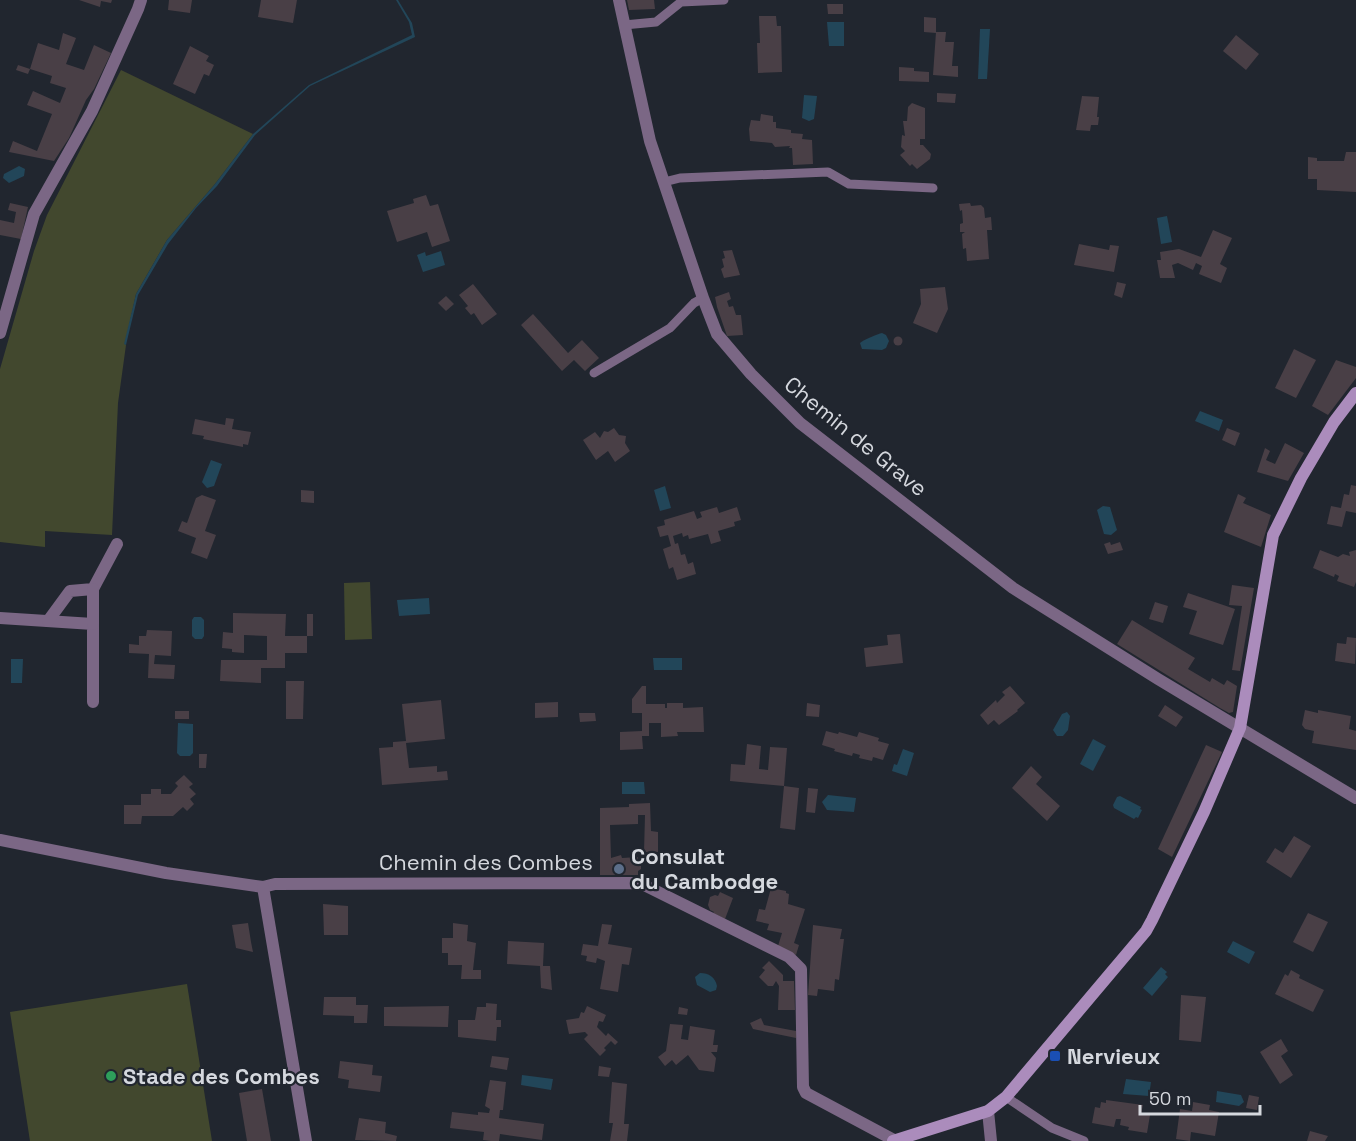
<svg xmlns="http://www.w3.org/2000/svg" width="1356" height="1141" font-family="'Space Grotesk',sans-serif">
	<rect width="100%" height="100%" fill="#21262f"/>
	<g fill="#42482e">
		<path d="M121 70 253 134 215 184 167 240 136 294 125 344 126 345 118 403 112 535 45 531V547L0 542V369L34 251 47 215Z"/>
		<path d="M370 582 372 639 345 640 344 583Z"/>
		<path d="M187 984 212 1141H30L10 1012Z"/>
	</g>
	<g fill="#224659">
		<path d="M396 0H398L412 23 415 37 310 86 255 135 217 186 196 208 168 244 138 295 126 345 124 344 136 294 167 240 215 184 253 134 309 85 412 35 409 22Z"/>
		<path d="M827 22H844V46H829Z"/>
		<path d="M980 29H990L987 79H978Z"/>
		<path d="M804 95 817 96 814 119 809 121 802 118Z"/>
		<path d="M19 166 25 169 24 176 9 183 3 178 4 174Z"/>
		<path d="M1167 216 1172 242 1161 244 1157 218Z"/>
		<path d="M441 251 445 265 423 272 417 255 425 252 426 256Z"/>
		<path d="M882 333 886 335 889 341 886 348 882 350 862 349 860 343C863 340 878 334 882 333Z"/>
		<path d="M1200 411 1223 420 1219 431 1195 421Z"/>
		<path d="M211 460 222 464 214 486 207 488 202 482Z"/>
		<path d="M665 486 671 508 660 511 654 490Z"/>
		<path d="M1103 506 1110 507 1117 530 1111 535 1104 534 1097 510Z"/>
		<path d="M429 598 430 614 399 616 397 600Z"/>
		<path d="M194 617H201L204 620V636L202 639H195L192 636V620Z"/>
		<path d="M653 658H682V670H654Z"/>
		<path d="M11 659H23L22 683H11Z"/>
		<path d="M1067 712 1070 716 1068 730 1063 736H1057L1053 730 1062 714Z"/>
		<path d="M178 723 193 724V753L190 756H180L177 753Z"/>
		<path d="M1093 739 1106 746 1093 771 1080 764Z"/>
		<path d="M903 749 914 753 907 776 892 771 894 764 897 765Z"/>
		<path d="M622 782H644L645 794H622Z"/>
		<path d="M828 795 856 798 854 812 827 810 822 802Z"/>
		<path d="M1120 796 1141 807 1140 809 1142 810 1138 818 1136 817 1134 819 1114 808 1113 805 1117 797Z"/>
		<path d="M1233 941 1255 952 1249 964 1227 952Z"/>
		<path d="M1161 967 1167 972 1165 974 1168 977 1152 996 1143 988Z"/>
		<path d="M700 973C709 973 715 977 717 986L716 990 710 992 697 985 695 977Z"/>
		<path d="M522 1075 553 1079 551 1090 521 1085Z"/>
		<path d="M1126 1079 1151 1082 1149 1096 1123 1094Z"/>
		<path d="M1217 1091 1241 1095 1244 1102 1239 1106 1216 1102Z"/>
	</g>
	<g fill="#493f46">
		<path d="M79 0H112L111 3 101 1 100 7Z"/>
		<path d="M169 0H192L190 13 168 10Z"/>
		<path d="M261 0H297L293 23 258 17Z"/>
		<path d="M627 0H654L655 9 629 10Z"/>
		<path d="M827 4H843V14H828Z"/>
		<path d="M759 16H776L777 26H781L782 72 758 73 757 43H760Z"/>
		<path d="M924 17 936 18V33L924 32Z"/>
		<path d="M936 32H946L945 42H954L952 66H958V77L933 75Z"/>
		<path d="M63 33 76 38 66 64 84 70 94 45 111 53 94 89 86 100 69 138 54 161 9 152 13 141 37 151 52 114 27 105 33 91 60 103 66 88 50 83 52 76 30 69 38 43 59 50Z"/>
		<path d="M1236 35 1259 54 1246 70 1223 51Z"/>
		<path d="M190 46 209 56 206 61 214 65 209 76 204 74 195 94 173 84Z"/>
		<path d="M18 65 30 69 28 74 16 70Z"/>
		<path d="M899 67 914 68V71L929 72V82L899 81Z"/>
		<path d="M937 93 956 94 955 103 937 102Z"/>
		<path d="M1082 96 1099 97 1097 117H1099L1098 125H1091L1090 131 1076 130Z"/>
		<path d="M912 103 925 108V139H920V145H923L931 154 930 159 917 169 912 164 910 166 900 155 905 151 901 147 902 135 905 136 903 121H907L908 107Z"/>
		<path d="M761 114 773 116V122H776V128L791 130V133L803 134 802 139 812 140 813 164 793 165 792 148H789L790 146 775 147 772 143 750 141 749 129 751 120 760 121Z"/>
		<path d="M1346 152H1356V192L1317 190V179H1308V157L1317 158V161H1344Z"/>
		<path d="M426 195 430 206 438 204 450 241 432 247 427 232 397 242 387 211 414 203 413 199Z"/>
		<path d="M10 203 28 207 21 239 0 235V220L14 223 16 212 8 210Z"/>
		<path d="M970 203 971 206 981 205 984 208 985 218 991 217 992 230H987L989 259 967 261 966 248 963 249 962 234 965 232H960V224L963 223 962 210 960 211 959 204Z"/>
		<path d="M1213 230 1232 238 1220 264 1227 268 1221 283 1199 274 1202 266 1196 263 1193 270 1178 263 1172 265 1175 278H1160L1157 260H1161L1160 252 1179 249 1201 257Z"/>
		<path d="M1079 244 1109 250 1110 245 1119 246 1114 272 1074 265Z"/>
		<path d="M732 250 740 275 724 278 721 269 724 267 722 259 725 258 723 251Z"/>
		<path d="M1117 282 1126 284 1122 298 1114 295Z"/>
		<path d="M473 284 497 314 482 325 474 313 471 315 465 308 468 306 459 295Z"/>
		<path d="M945 287 948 309 937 333 913 323 921 304 920 289Z"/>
		<path d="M729 292 731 299 727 301 729 307 733 306 736 315H741L743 335 727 336 717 307 715 297Z"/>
		<path d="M446 296 454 304 446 311 438 303Z"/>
		<path d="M533 314 568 353 582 340 599 358 585 371 574 360 562 371 521 325Z"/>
		<circle cx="898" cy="341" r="4.5"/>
		<path d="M1294 349 1316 360 1296 398 1275 388Z"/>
		<path d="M1336 360 1356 367V378L1328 415 1312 406Z"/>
		<path d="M226 418 234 419 232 429 251 432 248 445 243 444V447L203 439 204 436 192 434 195 419 225 425Z"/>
		<path d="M614 428 619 435 626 436 625 443 630 451 615 462 608 451 596 460 583 440 595 432 600 438 604 431 608 432Z"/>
		<path d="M1227 428 1240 433 1235 446 1222 440Z"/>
		<path d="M1285 443 1304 453 1288 481 1257 472 1265 448 1270 451 1266 460 1275 464Z"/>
		<path d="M1351 485 1356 486V513L1346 511 1342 527 1327 524 1331 506 1341 508 1344 494 1349 495Z"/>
		<path d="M301 490 314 491V503L301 502Z"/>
		<path d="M1238 494 1246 498 1243 503 1271 515 1261 547 1224 532Z"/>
		<path d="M202 495 216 500 205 531 216 535 207 559 191 553 196 538 178 531 182 521 187 523 196 498Z"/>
		<path d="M717 507 719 513 737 507 741 520 734 522 735 526 718 531 721 541 711 544 708 534 689 539 688 535 683 537 682 533 673 536 675 544 678 543 681 555 685 554 688 564 693 562 696 574 677 580 673 567 669 569 663 549 671 546 668 535 660 537 657 527 665 525 664 520 694 511 697 519 702 517 700 512Z"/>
		<path d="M1110 542 1111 545 1120 542 1123 550 1108 554 1104 544Z"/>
		<path d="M1320 550 1338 557 1343 554 1350 556 1349 552 1356 550V582L1354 587 1337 581 1339 576 1335 574 1334 577 1313 568Z"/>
		<path d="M1232 585 1254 588 1240 671 1232 670 1242 606 1229 605Z"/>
		<path d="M1188 593 1235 609 1223 645 1189 634 1197 611 1183 607Z"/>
		<path d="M1155 602 1168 606 1163 623 1149 619Z"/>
		<path d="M233 613 286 614 285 636H307V653H285V668H261V683L220 681 221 660H267V636L244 635V653L232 652V649L222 648 223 632 233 633Z"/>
		<rect x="307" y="614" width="6" height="22"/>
		<path d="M1132 620 1195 658 1188 669 1210 682 1212 678 1224 685 1227 680 1237 686 1233 712 1229 713 1220 708 1117 644Z"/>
		<path d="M147 630 172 631 171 656 155 655 154 664 175 665 174 679 148 678 149 654 129 653V644L139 645V636H146Z"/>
		<path d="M900 634 903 663 866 667 864 648 888 645 887 635Z"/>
		<path d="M1347 637 1356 638 1355 664 1335 661 1337 643 1346 644Z"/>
		<path d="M286 681H304L303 719H286Z"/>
		<path d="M642 686H646V704H665V708H667V703H683V708L703 707 704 732H677L678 736 661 737V723H649V736H642L643 749 620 750V732L642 731V713H632V699Z"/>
		<path d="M1010 686 1025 703 1017 710 1018 711 999 725 994 720 988 725 980 715 996 700 997 703 1005 695 1002 692Z"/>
		<path d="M441 700 445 739 406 743 409 768 437 766V772L447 771 448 780 382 785 379 748 393 747V742L406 741 402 704Z"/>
		<path d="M558 702V717L535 718V703Z"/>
		<path d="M807 703 820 705 819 717 806 716Z"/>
		<path d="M1165 705 1183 717 1176 727 1158 716Z"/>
		<path d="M1305 710 1318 713V710L1351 716 1349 729 1356 731V750L1312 743 1314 731 1305 729 1302 725Z"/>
		<rect x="175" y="711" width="14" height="8"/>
		<path d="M579 713H595L596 721 580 722Z"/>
		<path d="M826 731 838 734 839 732 857 737 859 732 879 738 878 741 889 744 883 760 873 757 872 761 859 758 860 755 853 753 852 756 834 751 835 749 822 745Z"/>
		<path d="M747 744 761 746 759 769 768 770 770 747 787 748 784 786 730 781 731 764 745 765Z"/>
		<path d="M1206 745 1222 752 1172 857 1158 849Z"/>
		<path d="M199 754H207L206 768H199Z"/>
		<path d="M1031 766 1042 777 1036 784 1060 806 1047 821 1012 788Z"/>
		<path d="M184 775 193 784 189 787 196 794 190 799 194 804 187 811 183 807 173 816H142L141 824H124V805H141V794H151V789H161V794H171L178 786 175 783Z"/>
		<path d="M784 786 799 788 795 830 780 828Z"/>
		<path d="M808 788 818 789 815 813 806 812Z"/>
		<path d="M650 803 651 831 658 832V852H644L645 815H638V824L610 825 611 858 621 855 622 858 638 857V861L641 863V869L638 871V875H600V808L629 807V804Z"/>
		<path d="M1294 836 1311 846 1291 878 1266 862 1275 848 1283 853Z"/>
		<path d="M771 888 786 891V893L789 894 788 904 805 909 794 943 799 945 796 955 778 946 782 933 767 930 769 924 756 921 759 909 765 910Z"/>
		<path d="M720 892 733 898 725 919 713 913 714 912 710 910 708 905 710 897 715 895 718 896Z"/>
		<path d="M323 904 348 906V935H324Z"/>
		<path d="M1308 913 1328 922 1313 952 1293 942Z"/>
		<path d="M248 923 251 942 253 952 236 948 232 925Z"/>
		<path d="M453 923 468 925 467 941 476 943 473 970H481V979H461L462 965H448V953H442V938H453Z"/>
		<path d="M602 924 612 925 608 944 632 948 629 965 622 964 618 992 600 989 605 961 597 958 596 963 586 961 587 956 581 955 583 944 598 946Z"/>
		<path d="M813 925 842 929 840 939H844L839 980 835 979 834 991 818 989 817 996 808 995Z"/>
		<path d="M508 941 544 943 543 966H550L552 990 541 988 540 966 507 964Z"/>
		<path d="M769 961 783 975V981H794L795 1010H778L779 986 776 981 773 986H768L759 977 765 970 762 968Z"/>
		<path d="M1291 970 1300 975 1299 978 1324 990 1313 1012 1275 994 1285 974 1288 976Z"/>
		<path d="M1181 995 1206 997 1201 1042 1179 1040Z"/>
		<path d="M324 997H356V1005H368L367 1023H354V1016L323 1015Z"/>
		<path d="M486 1003 497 1004 496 1020H501V1027H497L496 1041 458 1037V1020H475L477 1007H486Z"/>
		<path d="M449 1006 448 1027 384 1026V1007Z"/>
		<path d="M587 1006 606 1015 603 1022 599 1021 597 1027 606 1036 608 1033 618 1042 615 1045 611 1041 604 1048 606 1050 600 1056 584 1039 588 1035 585 1032 569 1034 566 1020 579 1018 581 1012 584 1013Z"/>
		<path d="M679 1007 688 1009 687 1015 678 1014Z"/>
		<path d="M761 1018 764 1025 796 1031V1038L753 1029 750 1023Z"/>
		<path d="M670 1024 683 1025 681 1039 688 1040 690 1026 715 1030 713 1045H718L717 1052H711L716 1058 714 1072 699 1070 688 1055 676 1065 672 1060 665 1066 658 1057 666 1051Z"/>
		<path d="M1281 1039 1288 1051 1281 1056 1293 1075 1280 1084 1260 1052Z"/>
		<path d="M492 1056 509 1058 507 1070 490 1067Z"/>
		<path d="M340 1061 373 1065 372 1075 382 1076 380 1092 348 1088 349 1080 338 1078Z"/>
		<path d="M599 1066 611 1068 609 1077 598 1076Z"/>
		<path d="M490 1080 506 1082 503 1110H500L499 1118 544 1124 542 1140 500 1134 499 1141H491L483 1140 484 1132 450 1128 452 1112 478 1115V1112L489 1113 490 1109 485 1106Z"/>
		<path d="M612 1082 627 1084 624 1124H629L627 1141H610L613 1123H609Z"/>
		<path d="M262 1089 271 1141H247L239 1093Z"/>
		<path d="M1249 1095 1259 1097 1257 1110 1246 1108Z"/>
		<path d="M1106 1100 1143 1105 1141 1114 1150 1115 1147 1133 1128 1130 1129 1127 1120 1125 1121 1119H1116L1114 1127 1092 1123 1095 1107 1100 1108 1101 1102 1106 1103Z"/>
		<path d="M1193 1102 1210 1105 1209 1110 1219 1112 1215 1136 1191 1132 1190 1141 1176 1139 1180 1109 1192 1111Z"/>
		<path d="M359 1118 386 1122 385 1133 397 1136 396 1141 355 1140Z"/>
		<path d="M1310 1131 1328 1136 1325 1141H1307Z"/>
	</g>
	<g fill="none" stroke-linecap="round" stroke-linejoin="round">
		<g stroke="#7b6785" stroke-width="9">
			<path d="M624 25 656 22 681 2 724 0"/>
			<path d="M664 182 680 178 828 172 849 184 933 188"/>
			<path d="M594 373 670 328 694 303 703 298"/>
			<path d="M1006 1097 1052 1128 1084 1141"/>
		</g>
		<g stroke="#7b6785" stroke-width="12">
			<path d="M619 0 650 141 703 298 717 334 751 374 800 423 1013 588 1158 679 1356 798"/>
			<path d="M0 333 34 214 92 111 138 9 141 0"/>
			<path d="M0 618 93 624V702"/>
			<path d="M48 621 70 591 93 589 117 544"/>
			<path d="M93 624V589"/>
			<path d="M0 840 166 873 263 887 275 884 640 883 789 957 801 969 803 1087 806 1093 894 1140"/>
			<path d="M263 887 306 1141"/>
			<path d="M988 1111 991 1141"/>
		</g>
		<path stroke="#ab8cbc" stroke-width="12" d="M893 1141 988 1111 1006 1097 1146 931 1152 920 1204 812 1240 728 1273 535 1301 478 1334 422 1356 393"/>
	</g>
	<circle fill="#5c6f8a" stroke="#21262f" stroke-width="2" cx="619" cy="869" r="6"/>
	<rect fill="#1a4fb4" stroke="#21262f" stroke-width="2" x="1049" y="1050" width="12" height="12" rx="3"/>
	<circle fill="#2e9e5b" stroke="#21262f" stroke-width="2" cx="111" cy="1076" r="6"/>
	<g text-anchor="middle" stroke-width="4.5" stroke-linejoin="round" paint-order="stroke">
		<g font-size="22" fill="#d5d8de" stroke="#21262f">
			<text transform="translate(856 436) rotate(39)" y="8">Chemin de Grave</text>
			<text x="486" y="870">Chemin des Combes</text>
		</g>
		<g font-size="22" font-weight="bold" fill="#d5d8de" stroke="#21262f" text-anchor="start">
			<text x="631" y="864">Consulat<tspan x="631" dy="25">du Cambodge</tspan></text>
			<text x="1067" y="1064">Nervieux</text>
			<text x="123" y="1084">Stade des Combes</text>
		</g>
	</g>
	<path d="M1140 1105v9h120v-9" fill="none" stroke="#d5d8de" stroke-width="3"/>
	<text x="1149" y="1105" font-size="18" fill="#d5d8de" stroke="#21262f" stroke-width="4.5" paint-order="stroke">50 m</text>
</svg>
